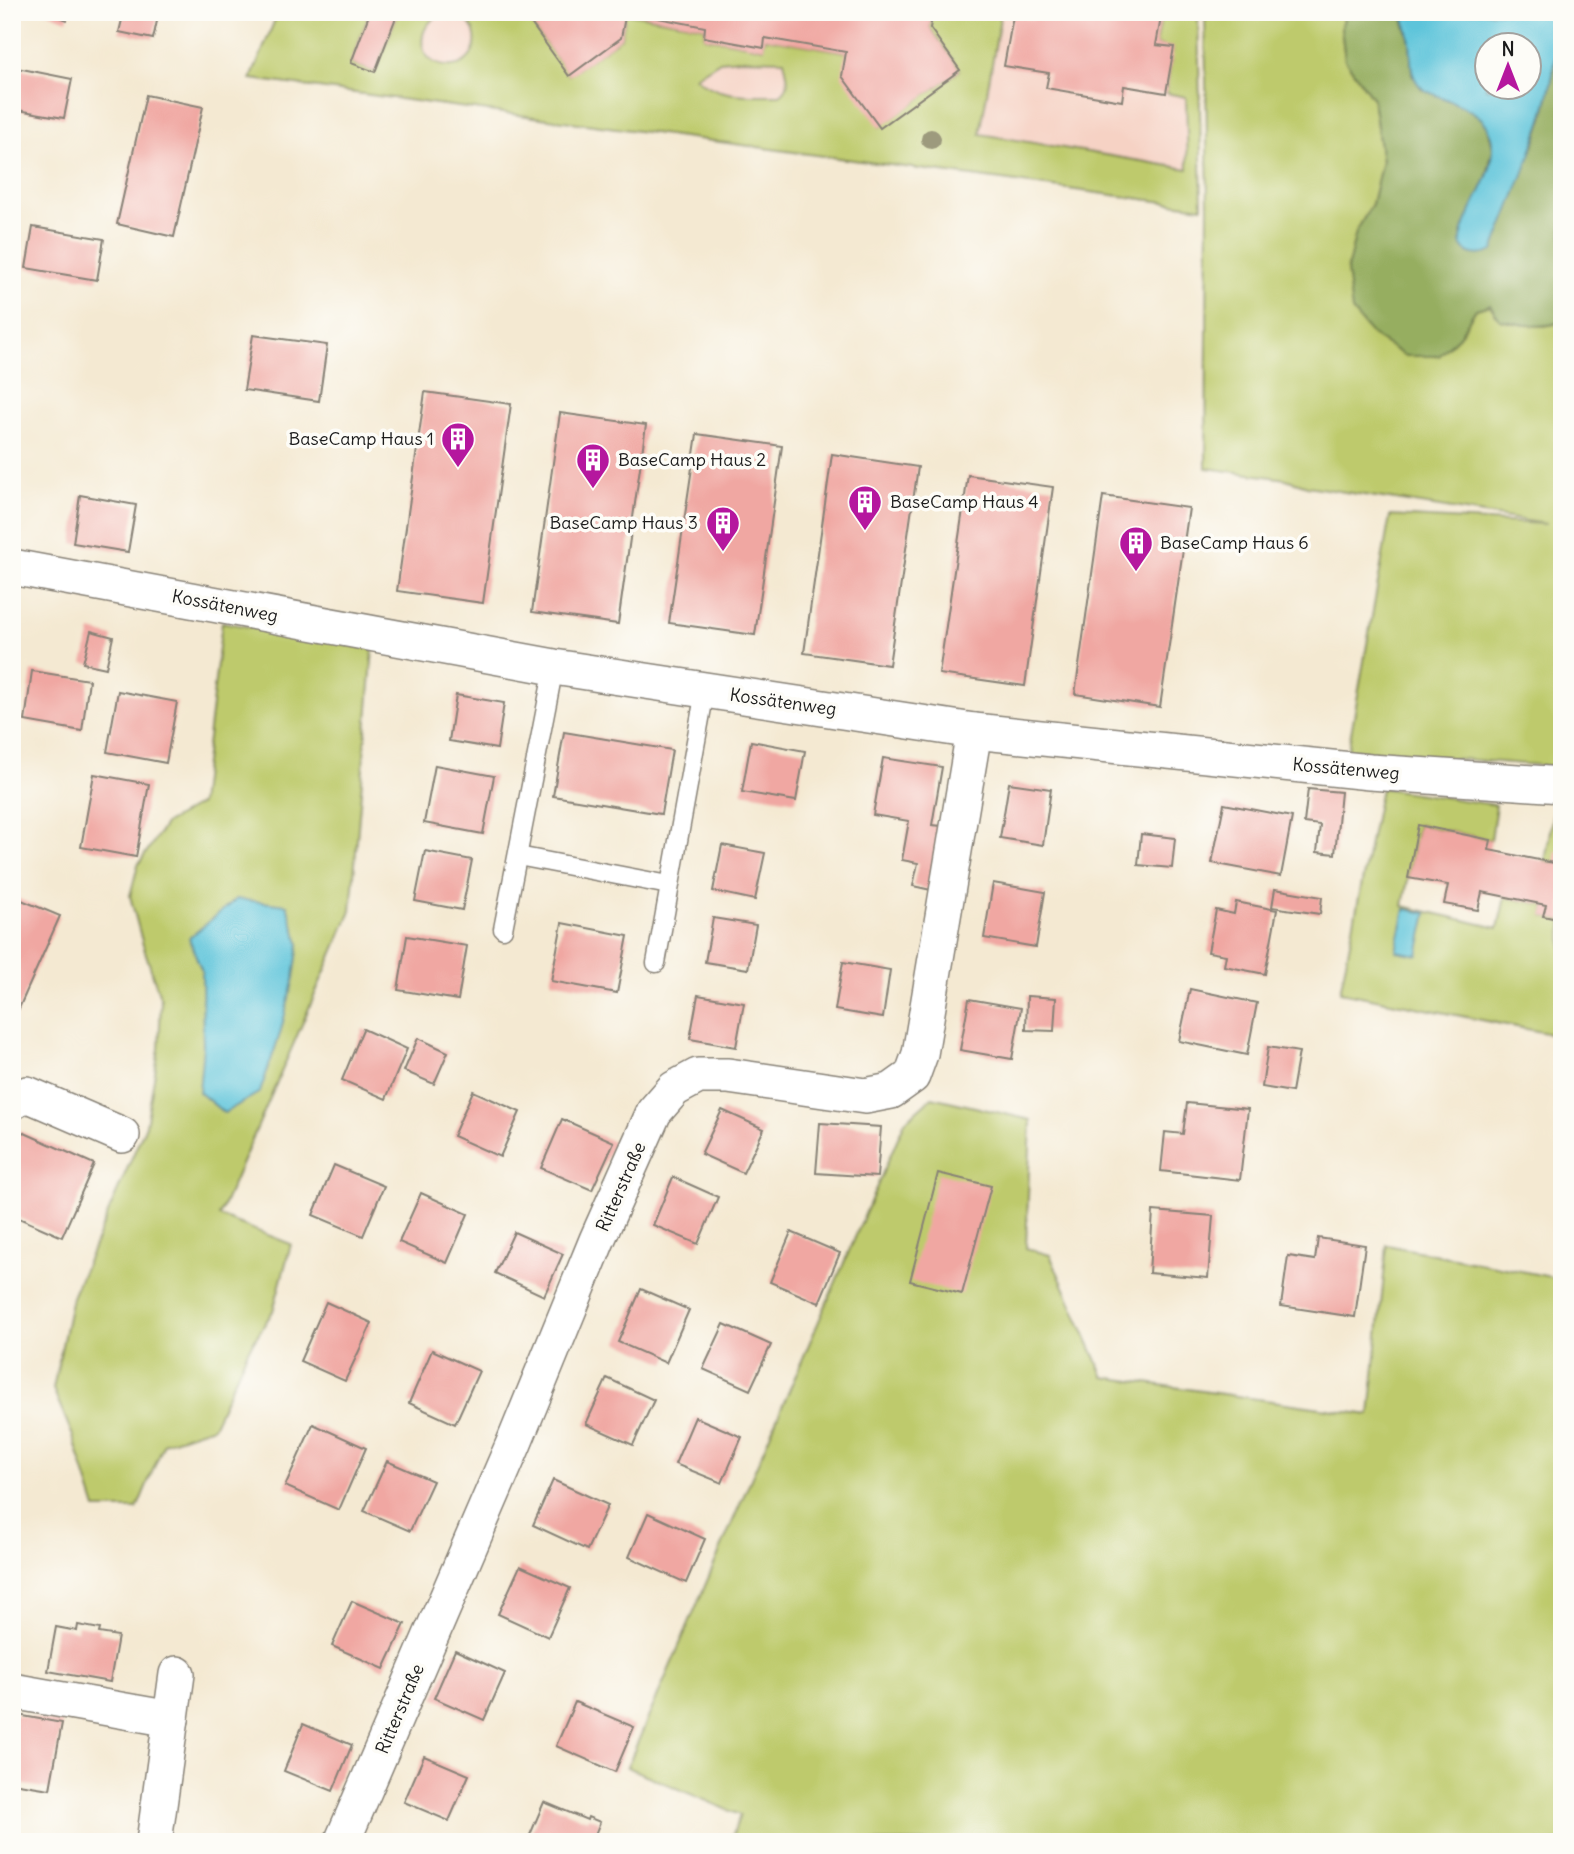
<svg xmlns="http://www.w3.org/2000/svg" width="1574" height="1854" font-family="Delius,sans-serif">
	<rect width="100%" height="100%" fill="#fdfcf7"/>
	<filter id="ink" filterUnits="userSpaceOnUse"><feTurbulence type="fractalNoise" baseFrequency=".0143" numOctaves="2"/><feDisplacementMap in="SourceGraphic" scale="14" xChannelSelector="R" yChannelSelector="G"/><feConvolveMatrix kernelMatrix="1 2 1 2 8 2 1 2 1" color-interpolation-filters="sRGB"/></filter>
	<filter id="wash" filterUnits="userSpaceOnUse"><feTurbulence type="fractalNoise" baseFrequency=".00686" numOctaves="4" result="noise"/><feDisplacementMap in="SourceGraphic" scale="28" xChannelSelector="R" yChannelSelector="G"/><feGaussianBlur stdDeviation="1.57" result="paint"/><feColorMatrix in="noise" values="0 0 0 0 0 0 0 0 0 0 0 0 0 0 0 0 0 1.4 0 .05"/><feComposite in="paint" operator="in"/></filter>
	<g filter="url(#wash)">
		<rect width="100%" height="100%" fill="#f4e9d2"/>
		<path fill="#f6d2c4" d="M278 12H1198L1202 207 251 79Z"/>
		<g fill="#beca6c" stroke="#6d7344" stroke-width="2" fill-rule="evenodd">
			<path d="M278 12H370L351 63 375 72 398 12H523L569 75 621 38 626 13 705 27 704 37 763 48 765 38 846 52 880 127 960 70 930 28 932 14 1001 12 980 134 1188 169 1186 97 1166 93 1173 48 1156 45 1162 12H1198L1202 207 251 79ZM449 13C487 18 482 69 446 66 413 63 415 17 449 13ZM740 59 784 60C786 72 793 87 780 95 751 95 717 98 695 77L720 61Z"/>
			<path d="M1205 12H1347L1341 27 1345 60 1373 99 1382 161 1372 204 1356 232 1459 336 1476 309 1490 305 1500 320C1519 324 1545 330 1562 321V493L1556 525 1562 526V767L1348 750 1390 516 1546 524 1307 486 1286 479 1206 468 1208 207Z"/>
			<path d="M222 622 373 649 351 911 219 1216 291 1244 273 1311 248 1350 213 1427 164 1443 137 1509H96L73 1436 53 1389 72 1297 146 1125 159 1049 161 1000 143 945 130 896 138 865 166 823 200 804Z"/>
			<path d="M1381 788 1496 805 1491 840 1418 825 1403 906 1498 928 1505 897 1546 905 1544 916 1562 920V1036L1340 992Z"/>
			<path d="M1553 813 1562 814V852L1554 863 1545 861Z"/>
			<path d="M932 1097 1031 1120 1026 1248 1050 1255 1104 1377 1370 1415 1387 1245 1562 1279V1842H730L740 1815 627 1767 905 1121Z"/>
		</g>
		<path fill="#96ae60" stroke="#59653e" stroke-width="2" d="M1347 12H1401L1410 41 1412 74 1422 89 1477 112 1488 126 1493 149 1486 179 1461 236 1534 146 1544 115 1559 45V12H1562V321C1545 330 1519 324 1500 320L1490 305 1476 309 1459 336 1439 356H1405L1372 335 1352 311 1347 270 1356 232 1372 204 1382 161 1373 99 1345 60 1341 27Z"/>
		<g fill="#5dc4da" stroke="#3c707b" stroke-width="2" fill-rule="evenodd">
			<path d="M1401 12H1559C1559 96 1523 174 1493 251 1479 259 1456 254 1462 234 1469 205 1493 179 1493 148 1493 114 1462 106 1436 95 1431 93 1425 91 1422 88 1408 75 1412 59 1410 43 1409 33 1405 21 1401 12ZM1486 46H1528V88H1486Z"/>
			<path d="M236 899 287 905 299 943 294 978 280 1034 260 1092 224 1113 199 1092 203 1046 202 972 189 938Z"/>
			<path d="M1405 909 1427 913 1418 955 1396 951Z"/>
		</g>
		<g id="blocks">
			<g fill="#f0a7a2">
				<path d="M47 12H69L67 20Z"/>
				<path d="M124 12H159L153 39 119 32Z"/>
				<path d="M370 12H398L375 72 351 63Z"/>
				<path d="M523 12H626L621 38 569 76Z"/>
				<path d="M627 12H933L930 28 960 70 880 128 842 76 846 52 765 38 764 48 704 37 705 27Z"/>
				<path d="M1034 12H1162L1156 45 1174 47 1166 93 1124 86 1122 101 1046 88 1049 73 1004 66 1013 16 1033 20Z"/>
				<path d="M12 67 72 79 64 118 12 109Z"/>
				<path d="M146 95 203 107 174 237 117 224Z"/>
				<path d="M33 227 104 239 97 280 26 268Z"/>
				<path d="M253 335 327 345 319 401 244 390Z"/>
				<path d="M425 392 511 404 483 603 397 591Z"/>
				<path d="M560 413 646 425 618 624 532 612Z"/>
				<path d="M697 434 782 446 755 635 669 623Z"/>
				<path d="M832 454 918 467 889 665 804 653Z"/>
				<path d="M968 475 1053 487 1025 686 939 674Z"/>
				<path d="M80 495 136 505 128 552 73 543Z"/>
				<path d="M1103 496 1189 508 1160 707 1075 694Z"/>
				<path d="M91 631 113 637 106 668 83 663Z"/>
				<path d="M32 671 89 680 82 731 25 721Z"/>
				<path d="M118 691 177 702 166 763 107 752Z"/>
				<path d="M456 695 504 703 497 749 449 741Z"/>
				<path d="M564 732 672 750 661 814 553 796Z"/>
				<path d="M751 741 805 751 796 801 742 792Z"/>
				<path d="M883 758 942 767 932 825 942 826 931 890 913 886 918 863 902 860 909 821 873 815Z"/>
				<path d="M435 765 494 776 483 834 424 823Z"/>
				<path d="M94 774 149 784 136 857 81 847Z"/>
				<path d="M1009 783 1051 789 1043 845 1000 838Z"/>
				<path d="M1308 789 1341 792 1335 854 1317 852 1320 825 1304 823Z"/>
				<path d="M1224 804 1292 817 1281 876 1212 863Z"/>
				<path d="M1418 825 1491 840 1489 850 1554 863 1556 851 1562 852V920L1543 916 1546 905 1482 892 1478 910 1444 904 1448 885 1408 878Z"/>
				<path d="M1141 834 1175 838 1172 868 1138 865Z"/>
				<path d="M722 845 765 853 755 900 713 891Z"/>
				<path d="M425 851 472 860 462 910 415 901Z"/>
				<path d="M993 883 1045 892 1036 947 984 938Z"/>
				<path d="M1275 889 1322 897 1320 914 1272 907Z"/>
				<path d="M12 896 60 916 12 1024Z"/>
				<path d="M1236 902 1277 910 1265 974 1224 966 1226 955 1208 952 1216 910 1234 914Z"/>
				<path d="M713 918 756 925 748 969 705 962Z"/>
				<path d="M562 923 628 936 617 993 551 981Z"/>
				<path d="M407 936 467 946 458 1000 398 990Z"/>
				<path d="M843 962 890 970 883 1018 835 1010Z"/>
				<path d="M1190 989 1257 1003 1247 1055 1179 1041Z"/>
				<path d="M698 995 744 1003 736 1047 690 1039Z"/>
				<path d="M1027 996 1056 998 1054 1031 1026 1030Z"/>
				<path d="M969 999 1021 1008 1012 1059 960 1050Z"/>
				<path d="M363 1029 407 1049 386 1099 342 1080Z"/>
				<path d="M418 1038 448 1052 434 1084 404 1071Z"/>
				<path d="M1268 1047 1299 1052 1292 1092 1262 1087Z"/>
				<path d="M473 1091 520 1112 500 1157 453 1136Z"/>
				<path d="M1187 1103 1248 1109 1240 1180 1161 1171 1165 1132 1183 1134Z"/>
				<path d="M722 1110 764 1129 743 1173 701 1154Z"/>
				<path d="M562 1119 614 1142 592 1190 541 1168Z"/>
				<path d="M820 1123 881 1127 877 1177 816 1173Z"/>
				<path d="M18 1130 94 1164 62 1237 12 1215V1143Z"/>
				<path d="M334 1165 384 1186 363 1236 313 1215Z"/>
				<path d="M938 1173 991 1186 962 1294 910 1281Z"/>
				<path d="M673 1177 718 1197 698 1244 653 1225Z"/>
				<path d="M421 1193 468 1214 447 1263 399 1242Z"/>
				<path d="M1153 1211 1213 1216 1208 1278 1149 1273Z"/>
				<path d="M514 1232 563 1254 544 1296 495 1273Z"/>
				<path d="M791 1232 840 1253 819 1303 770 1282Z"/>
				<path d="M1318 1238 1365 1245 1355 1317 1281 1306 1288 1256 1315 1260Z"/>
				<path d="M641 1289 689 1310 666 1363 618 1342Z"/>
				<path d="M326 1302 372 1323 345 1381 300 1361Z"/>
				<path d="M724 1324 771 1345 750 1390 703 1369Z"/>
				<path d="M432 1350 479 1371 455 1424 409 1403Z"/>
				<path d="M607 1378 654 1400 633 1445 586 1424Z"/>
				<path d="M695 1417 742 1437 722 1483 675 1464Z"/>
				<path d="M313 1424 366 1448 339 1510 285 1486Z"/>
				<path d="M387 1461 433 1481 410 1531 364 1511Z"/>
				<path d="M553 1480 608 1505 587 1550 533 1525Z"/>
				<path d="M648 1513 705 1539 686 1583 629 1557Z"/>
				<path d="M520 1566 570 1588 548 1637 498 1614Z"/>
				<path d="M352 1601 405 1624 384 1669 332 1646Z"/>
				<path d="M78 1625 100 1629 99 1633 118 1636 110 1682 48 1671 56 1627 77 1631Z"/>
				<path d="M455 1650 505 1673 484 1720 434 1698Z"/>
				<path d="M575 1702 634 1727 615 1772 556 1746Z"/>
				<path d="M12 1714 62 1723 50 1789 12 1783Z"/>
				<path d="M303 1724 352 1745 333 1791 284 1771Z"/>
				<path d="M424 1756 469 1775 449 1821 404 1802Z"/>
				<path d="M544 1802 587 1820 588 1817 600 1822 592 1842H527Z"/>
			</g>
		</g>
	</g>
	<g filter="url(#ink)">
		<use href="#blocks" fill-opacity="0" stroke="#888277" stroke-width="2"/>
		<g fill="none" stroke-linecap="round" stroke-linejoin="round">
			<g stroke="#888277" stroke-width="21">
				<g id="lane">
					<path d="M518 856 669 885"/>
					<path d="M503 929 554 667"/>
					<path d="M656 963 705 691"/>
				</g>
			</g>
			<g stroke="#888277" stroke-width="38">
				<g id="street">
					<path d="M12 567 554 667 974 731 1370 772 1562 785"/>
					<path d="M12 1102 27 1094 122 1135"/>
					<path d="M12 1691 171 1719"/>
					<path d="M154 1842 177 1674"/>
					<path d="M342 1842 514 1443 597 1240 654 1112 674 1089 698 1076H728L865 1096 891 1091 912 1076 920 1054 974 731"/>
				</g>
			</g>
			<use href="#lane" stroke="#fff" stroke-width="18"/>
			<use href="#street" stroke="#fff" stroke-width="35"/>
		</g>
		<circle fill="#9d9a7d" cx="931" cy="139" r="10"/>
	</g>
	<defs>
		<g id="building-pin" transform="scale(1.75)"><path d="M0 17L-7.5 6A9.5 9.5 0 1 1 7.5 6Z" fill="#b5179e" stroke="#fdfcf7"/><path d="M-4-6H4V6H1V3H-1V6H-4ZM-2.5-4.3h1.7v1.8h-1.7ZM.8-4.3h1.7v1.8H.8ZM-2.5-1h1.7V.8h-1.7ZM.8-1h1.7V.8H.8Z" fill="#fff"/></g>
	</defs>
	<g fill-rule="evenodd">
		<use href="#building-pin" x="458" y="439"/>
		<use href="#building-pin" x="593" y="460"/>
		<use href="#building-pin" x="865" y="502"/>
		<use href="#building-pin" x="723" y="523"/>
		<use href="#building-pin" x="1136" y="543"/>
	</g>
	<g text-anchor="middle" stroke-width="7" stroke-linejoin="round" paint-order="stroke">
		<g font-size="18" fill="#1c1c1c" stroke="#fdfcf7" text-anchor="start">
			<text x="434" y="445" text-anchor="end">BaseCamp Haus 1</text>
			<text x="618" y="466">BaseCamp Haus 2</text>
			<text x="890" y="508">BaseCamp Haus 4</text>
			<text x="698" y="529" text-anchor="end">BaseCamp Haus 3</text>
			<text x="1160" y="549">BaseCamp Haus 6</text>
		</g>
		<g font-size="18" fill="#1c1c1c" stroke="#fdfcf7">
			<text transform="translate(225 606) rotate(11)" y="6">Kossätenweg</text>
			<text transform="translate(783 702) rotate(8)" y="6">Kossätenweg</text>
			<text transform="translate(1346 769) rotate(5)" y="6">Kossätenweg</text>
			<text transform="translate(621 1187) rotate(-66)" y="6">Ritterstraße</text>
			<text transform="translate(400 1709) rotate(-67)" y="6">Ritterstraße</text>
		</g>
	</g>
	<rect width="1574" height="1854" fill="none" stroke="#fdfcf7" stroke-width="42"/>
	<g transform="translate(1508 66)"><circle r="33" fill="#fdfcf7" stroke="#a3a29f" stroke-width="2"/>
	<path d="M0-5L12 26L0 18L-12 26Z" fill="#b5179e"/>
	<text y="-10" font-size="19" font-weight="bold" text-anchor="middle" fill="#1c1c1c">N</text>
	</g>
</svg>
